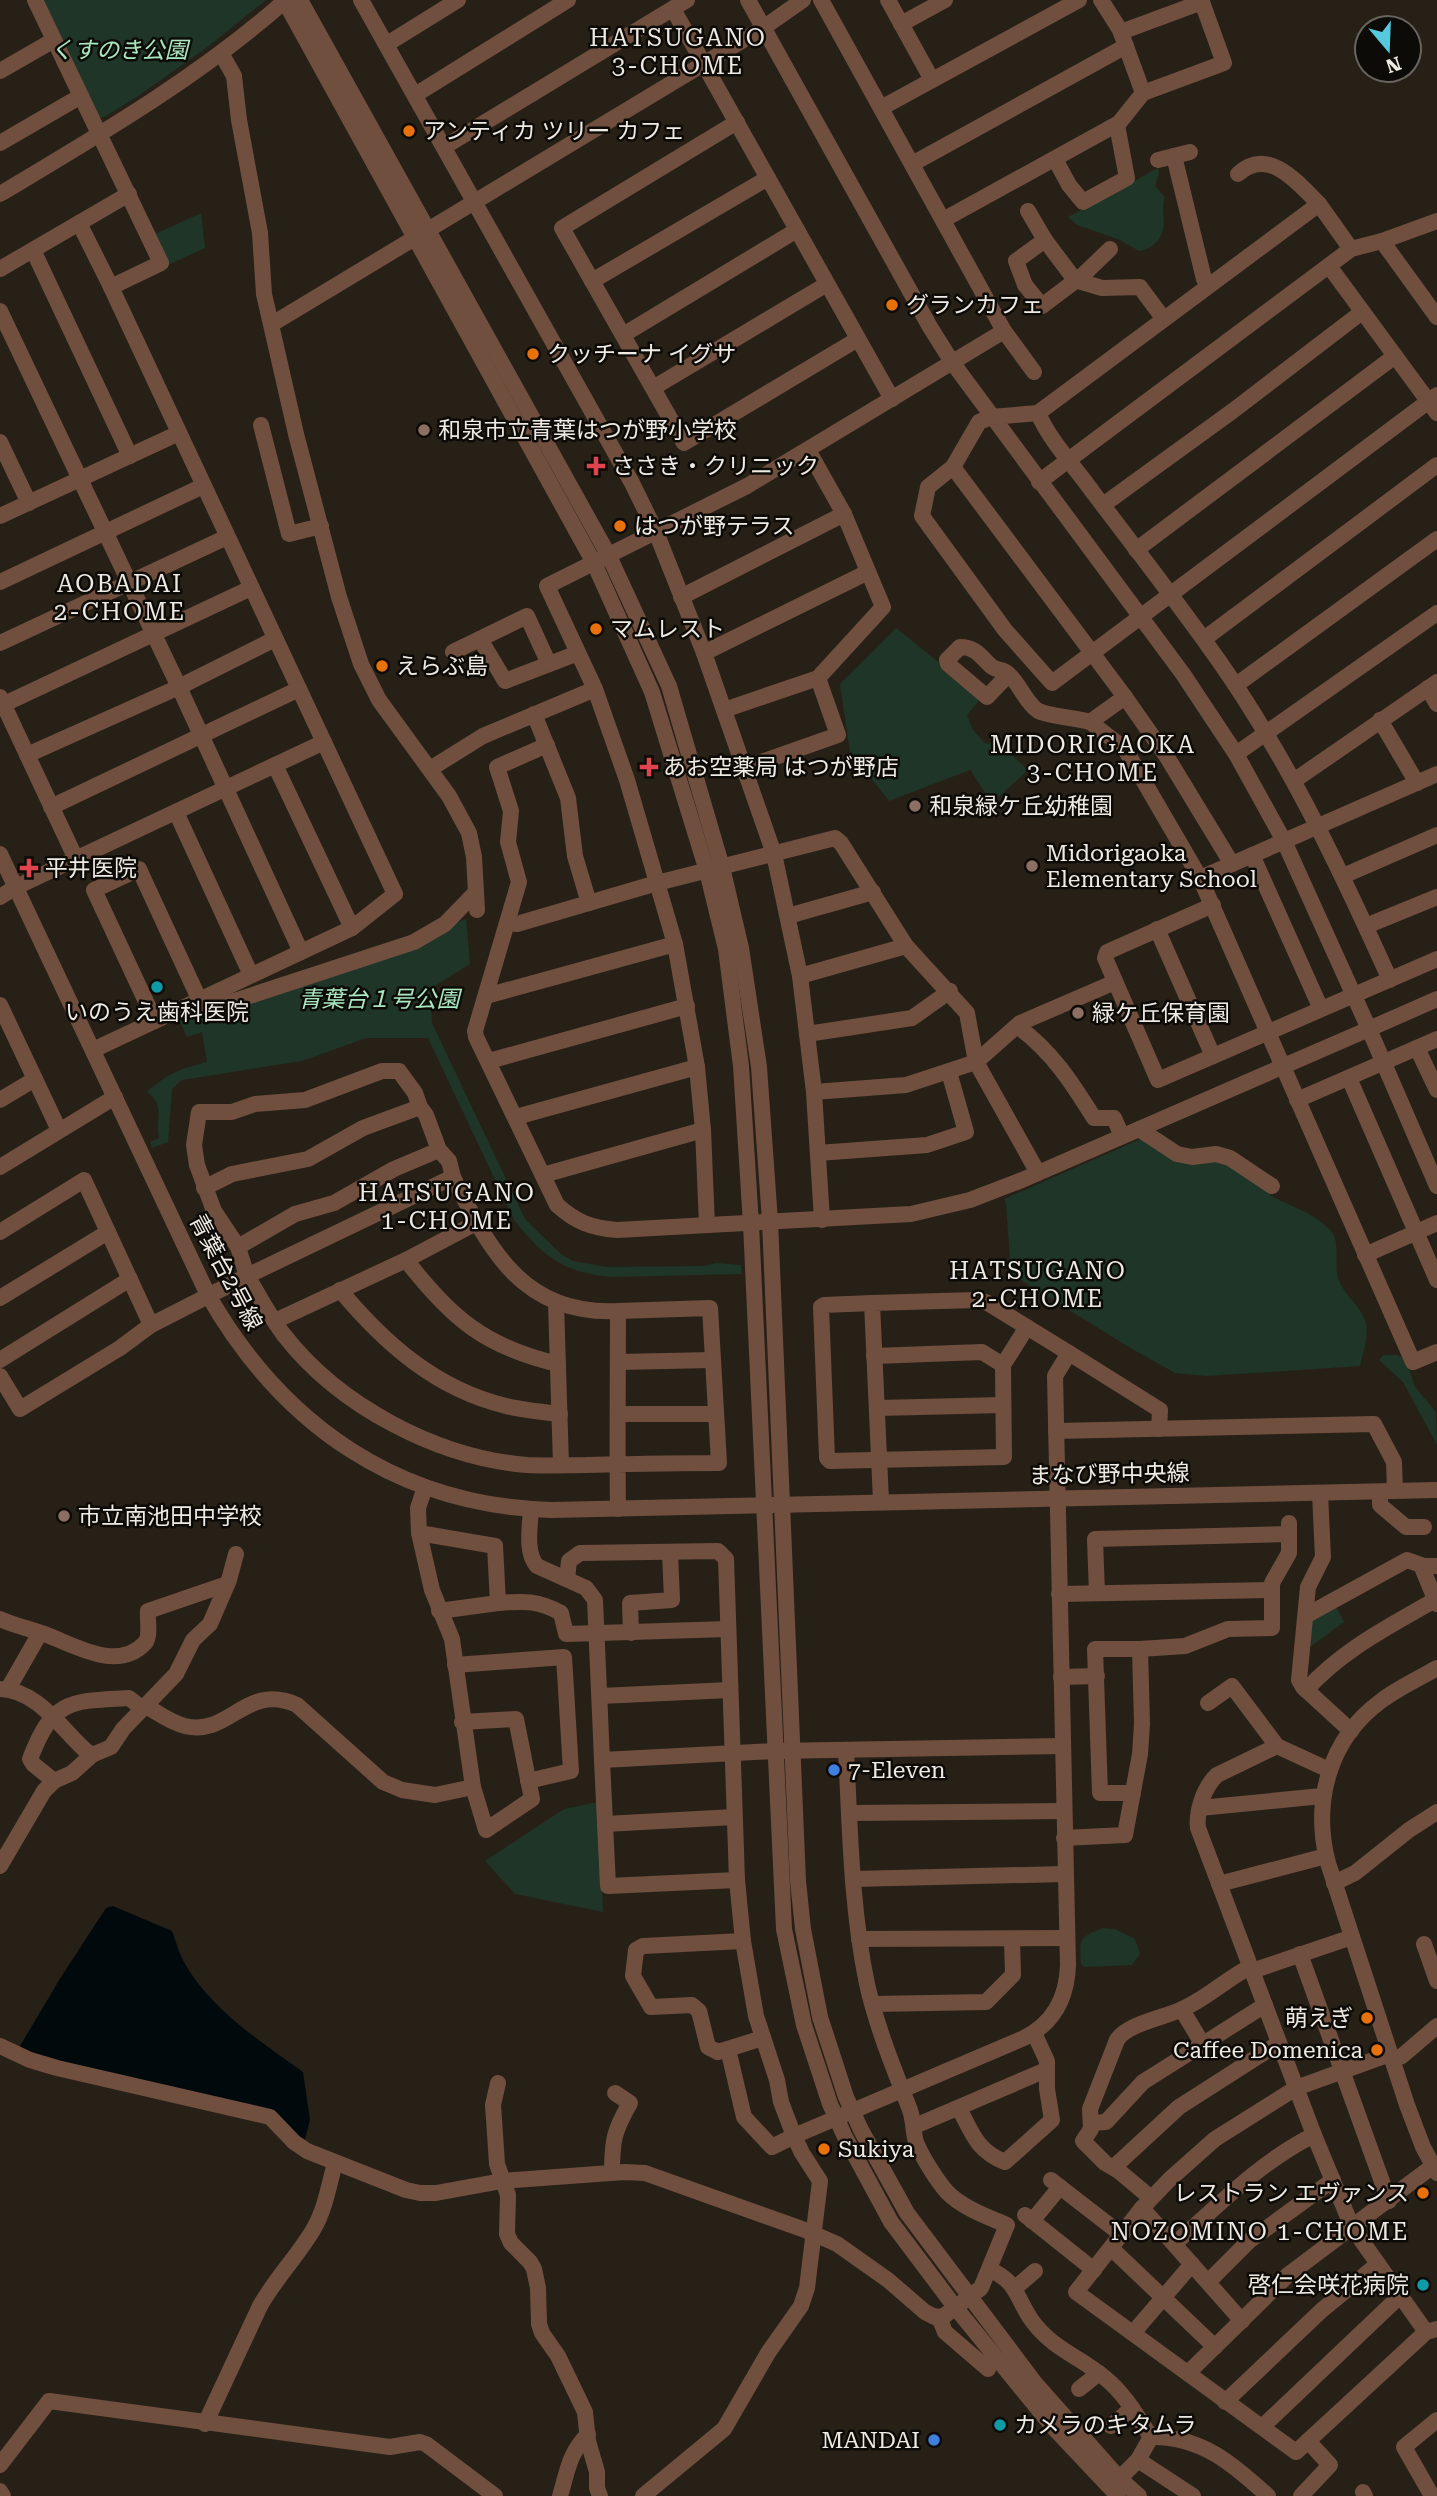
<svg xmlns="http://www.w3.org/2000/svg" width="1437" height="2496" font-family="'Roboto Serif','Noto Sans JP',serif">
	<rect width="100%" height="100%" fill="#272017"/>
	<g fill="#1e3527">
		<path d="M40 0H266L209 46 141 94 103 118 95 116Z"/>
		<path d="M1158 168 1159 173 1155 186 1165 197C1159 214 1171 230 1154 244 1149 248 1146 250 1139 251L1120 240 1077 225 1068 217Z"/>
		<path d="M201 213 205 248 168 265 153 235Z"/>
		<path d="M896 628 982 697 967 715 973 730 986 744 997 741 1028 770 992 803 970 770 889 801 850 752 840 684Z"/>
		<path d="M466 919 470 964 430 989 432 1023 525 1219 561 1254 573 1261 606 1267 704 1266 716 1263 741 1265 742 1274 610 1277C562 1272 543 1256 514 1220L428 1038H366L302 1061 182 1080 172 1089 168 1142 152 1148 150 1142 159 1138C155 1120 166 1105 147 1092 168 1073 180 1069 207 1062L202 1032 187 1037 177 1016 206 1013Z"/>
		<path d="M1145 1137C1178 1147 1256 1164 1271 1196 1292 1207 1315 1213 1331 1231 1341 1244 1334 1264 1338 1278 1344 1296 1362 1306 1366 1324 1369 1337 1363 1352 1360 1366L1207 1376 1175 1373 1127 1346 1011 1274 1006 1204 1004 1199Z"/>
		<path d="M1383 1355H1398L1406 1360 1415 1387 1436 1412 1437 1445 1403 1382 1379 1360Z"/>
		<path d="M1335 1604 1344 1622 1307 1649 1310 1619Z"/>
		<path d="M598 1802 603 1912 515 1894 485 1861 564 1809Z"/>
		<path d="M1103 1928 1115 1929 1135 1939 1140 1954 1132 1965 1084 1967 1081 1964C1080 1938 1078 1938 1103 1928Z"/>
	</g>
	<path fill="#000a0d" d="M113 1906 172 1931C176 1941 179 1953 184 1962 209 2008 261 2042 303 2072L310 2120 304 2143 281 2118 57 2063 22 2050 20 2046 61 1977 106 1908Z"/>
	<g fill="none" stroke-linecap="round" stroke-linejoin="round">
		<g stroke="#704f3f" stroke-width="16">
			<path d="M35 0 161 263 111 287 395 894 352 928 93 1050"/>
			<path d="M284 0 594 563 652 692 707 871 726 949 741 1066 751 1224 784 1929 804 2025 830 2104 845 2137 891 2222 955 2307 1052 2426 1118 2496"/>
			<path d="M300 0 609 556 669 686 722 867 741 948 759 1067 770 1221 798 1881 803 1929 820 2017 846 2097 861 2130 907 2213 1035 2383 1120 2479 1139 2496"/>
			<path d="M361 0 632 483 656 532 704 653 774 854 800 976 814 1092 822 1220"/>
			<path d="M821 0 1004 331 1034 372"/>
			<path d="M888 0 932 80"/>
			<path d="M673 9 892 399"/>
			<path d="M901 24 945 0"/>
			<path d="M1121 32 1202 2 1224 63 1143 93"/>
			<path d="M387 44 458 0"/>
			<path d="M221 53 234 76 239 120 260 233 264 294 296 434 339 597 361 664 379 700 449 796 469 833 474 857 477 910"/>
			<path d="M0 71 54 40"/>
			<path d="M415 95 568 0"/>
			<path d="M881 108 1079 0"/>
			<path d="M737 122 562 228 684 443 858 339"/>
			<path d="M0 143 81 96"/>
			<path d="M444 147 687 0"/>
			<path d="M1174 156 1204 279 1208 285"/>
			<path d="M1055 159 1069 185 1083 202 1127 178 1117 125"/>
			<path d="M1158 160 1190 152"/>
			<path d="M912 164 1126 46"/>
			<path d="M1238 174C1268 146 1297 182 1319 204"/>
			<path d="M0 194C99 135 199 77 286 0"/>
			<path d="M1028 211 1045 240 1075 280 1102 288 1140 287 1163 318"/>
			<path d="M943 220 1119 123 1143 93 1120 30 1101 0"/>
			<path d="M79 223 111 287"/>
			<path d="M1045 240 1016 261 1025 285 1042 306 1083 275 1110 249"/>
			<path d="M1382 241 1437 317"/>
			<path d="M33 250 130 456"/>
			<path d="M1329 266 1437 413"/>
			<path d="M0 269 129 194"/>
			<path d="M592 281 768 178"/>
			<path d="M0 311 179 687 301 952"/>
			<path d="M272 324 763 28 803 0"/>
			<path d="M623 335 797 230"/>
			<path d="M653 388 827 284"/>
			<path d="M1038 413 1319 204 1351 249"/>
			<path d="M261 425 289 534 321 526"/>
			<path d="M0 442 29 503"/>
			<path d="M953 467 1125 697 1167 757 1232 864"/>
			<path d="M1039 482 1351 249 1382 241 1437 221"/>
			<path d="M1103 505 1234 410 1362 312"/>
			<path d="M0 516 179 433"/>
			<path d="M1136 550 1395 356"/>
			<path d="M0 582 203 486"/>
			<path d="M681 597 844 514"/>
			<path d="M480 639 505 681 578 653"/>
			<path d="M1204 639 1437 465"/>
			<path d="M0 643 227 537"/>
			<path d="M453 652 527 616 549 664"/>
			<path d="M704 653 868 572"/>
			<path d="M1008 675 987 697 948 664 947 660 960 647C976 647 980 656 991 666 995 670 1001 669 1006 672 1019 681 1024 701 1037 710 1045 716 1078 718 1090 722"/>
			<path d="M1236 685 1437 539"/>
			<path d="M1428 688 1437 704"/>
			<path d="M0 697 76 859"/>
			<path d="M1125 697 1090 722 1125 749 1200 878 1413 1362 1437 1352"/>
			<path d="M0 706 251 588"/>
			<path d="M724 710 818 678"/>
			<path d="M534 714 568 798 575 856 589 903"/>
			<path d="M1380 720 1417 783"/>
			<path d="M547 745 497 767 511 811 508 842 519 882 475 1031 476 1037 557 1205C576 1222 591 1228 617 1230L911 1214 970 1200 1022 1180 1369 1029 1284 841 1236 754 1183 674 952 362 930 327 748 0"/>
			<path d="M1236 754 1437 613"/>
			<path d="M27 755 179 687 275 639"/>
			<path d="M275 765 352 928"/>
			<path d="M744 768 838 735 818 678 883 607 844 514 808 450"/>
			<path d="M430 769 483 736 595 689"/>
			<path d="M1295 780 1437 682"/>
			<path d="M51 807 299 689"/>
			<path d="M176 812 251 975"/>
			<path d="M0 854 208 1295C283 1426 399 1506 552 1510L1437 1490"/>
			<path d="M1252 855 1321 1009"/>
			<path d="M1343 876 1437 835"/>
			<path d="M1200 878 1437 774"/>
			<path d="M0 897 16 887 324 742"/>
			<path d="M1213 905 1107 952 1105 958 1158 1080 1437 959"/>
			<path d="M788 916 873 892"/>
			<path d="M508 923 517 924 657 883 835 838 841 843 906 946 967 1013 976 1062 1038 1173"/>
			<path d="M1366 926 1437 897"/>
			<path d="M1157 929 1213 1056"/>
			<path d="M800 976 906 946"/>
			<path d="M1390 980C1336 860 1282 746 1204 640 1168 590 1130 541 1092 491 1074 466 1050 441 1038 413L991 417 979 422 953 467 928 487 922 516 1005 630 1052 683 1437 395"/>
			<path d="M486 996 675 944"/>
			<path d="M1437 999 1369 1029 1437 1186"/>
			<path d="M0 1005 59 1130"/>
			<path d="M155 1021 94 890 139 869 200 1001 205 1007 231 1002 414 942 445 924 476 892"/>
			<path d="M1017 1026C1052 1051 1072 1083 1094 1118H1114L1122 1136"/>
			<path d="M807 1034 912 1018 950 991"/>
			<path d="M1417 1048 1437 1090"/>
			<path d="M489 1061 687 1006"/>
			<path d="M1349 1078 1437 1280"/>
			<path d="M814 1092 906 1085 976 1062 1020 1023 1115 982"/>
			<path d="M0 1100 35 1079"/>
			<path d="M1297 1100 1437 1039"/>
			<path d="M516 1117 697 1067"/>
			<path d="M1139 1129 1177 1154 1192 1157 1216 1154 1230 1158 1272 1186"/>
			<path d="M818 1153 927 1145 966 1132 949 1072"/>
			<path d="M0 1167 115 1097"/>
			<path d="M543 1175 703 1130"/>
			<path d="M204 1188 232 1174 308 1159 363 1128 420 1107"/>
			<path d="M707 1225 703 1130 697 1067 675 944 627 780 595 689 547 586 747 486 1004 331"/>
			<path d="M0 1232 84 1180 151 1325"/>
			<path d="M238 1247 295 1214 334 1203 394 1169 439 1150"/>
			<path d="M1365 1255 1437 1223"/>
			<path d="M406 1260C451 1318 485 1347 558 1364"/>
			<path d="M340 1290C385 1344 436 1389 506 1406 523 1410 542 1412 560 1414"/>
			<path d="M0 1298 108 1232"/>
			<path d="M556 1303 561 1465"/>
			<path d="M872 1303 824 1305 821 1307 827 1458 830 1461 1004 1457 1003 1365 1027 1327"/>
			<path d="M275 1321 406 1260 476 1223"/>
			<path d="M874 1356 982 1352 1003 1365"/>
			<path d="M0 1360 130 1279"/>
			<path d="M618 1362 713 1360"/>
			<path d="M0 1376 20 1409 120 1348 151 1325 247 1276 238 1247 214 1211 197 1165 194 1145 199 1112H232L255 1104 305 1100 382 1071H399L415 1093 420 1107 426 1115 439 1150 449 1161 453 1177"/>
			<path d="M878 1408 1003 1405"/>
			<path d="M618 1414H716"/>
			<path d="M1056 1431 1374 1424 1394 1462 1395 1491"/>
			<path d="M425 1487 418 1508 419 1533 432 1590 452 1639 473 1787 486 1830 532 1799 516 1719 462 1722"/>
			<path d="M1380 1492V1505L1406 1527H1424"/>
			<path d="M1320 1493 1323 1557 1308 1587 1299 1680 1303 1687 1351 1731"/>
			<path d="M881 1501 872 1303 976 1300 986 1302 1069 1353"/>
			<path d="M531 1509C530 1527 525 1552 537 1566L586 1588 595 1600 602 1760 775 1751 1062 1746"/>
			<path d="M618 1509C617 1443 618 1377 618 1311L710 1308 719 1463C675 1463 630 1464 586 1465 566 1465 546 1466 527 1465 438 1458 339 1406 284 1335 270 1317 259 1295 247 1276L453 1177C490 1251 523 1315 618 1311"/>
			<path d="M419 1533 495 1546 498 1603 439 1611"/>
			<path d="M1424 1566 1423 1570 1437 1604"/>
			<path d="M567 1579 569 1561 580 1553 718 1551 726 1559 737 1880 743 1941 756 2016 777 2080 781 2102 794 2136 772 2147 744 2117 728 2049"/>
			<path d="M1097 1593 1095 1539 1289 1534"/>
			<path d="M1059 1594 1271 1590"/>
			<path d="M498 1603C524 1601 538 1600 561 1613L566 1634 728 1629"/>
			<path d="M1307 1615 1407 1560 1424 1566H1437"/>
			<path d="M0 1619C16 1626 31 1629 47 1635 76 1646 118 1672 145 1643 151 1636 147 1620 148 1611L227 1584"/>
			<path d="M631 1633 630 1603 672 1600 670 1552"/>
			<path d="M455 1665 564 1657 571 1771 528 1781"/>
			<path d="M1437 1668C1418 1679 1398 1688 1381 1701 1329 1739 1312 1802 1328 1863L1407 2105 1423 2147 1437 2173"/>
			<path d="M1061 1677 1097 1676"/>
			<path d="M0 1689C37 1690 60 1727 85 1750L92 1755 111 1747 123 1729 176 1674 193 1640 210 1624 229 1580 236 1554"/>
			<path d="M8 1689 40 1633"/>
			<path d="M1306 1690C1342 1650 1388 1627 1435 1600"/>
			<path d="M600 1696 730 1690"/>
			<path d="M1208 1703 1232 1686 1277 1746 1329 1770"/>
			<path d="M146 1706C158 1713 171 1723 185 1726 230 1737 245 1682 297 1705L383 1782 402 1790 435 1795 473 1787"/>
			<path d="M1277 1746 1217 1775C1204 1787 1196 1811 1198 1828L1314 2135 1352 2227 1426 2332"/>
			<path d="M602 1760 608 1886 737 1880"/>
			<path d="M54 1781 33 1764 30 1759C53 1699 70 1701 129 1698L143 1709"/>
			<path d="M1133 1793H1100L1095 1649H1140"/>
			<path d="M1200 1808 1322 1796"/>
			<path d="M849 1813 1064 1811"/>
			<path d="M605 1824 734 1817"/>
			<path d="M1064 1838 1125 1835 1140 1754 1142 1724 1140 1649 1185 1646 1228 1629 1272 1628V1583L1289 1553V1523"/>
			<path d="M0 1866 44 1791 54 1781 72 1773 92 1755"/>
			<path d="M853 1879 1065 1874"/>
			<path d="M1334 1883 1355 1873 1409 1830 1437 1812"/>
			<path d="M1219 1884 1326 1856"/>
			<path d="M859 1939 1067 1938"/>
			<path d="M743 1941 643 1946 636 1950 633 1976 651 2007 692 2005 699 2011 708 2047 718 2052 763 2038"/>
			<path d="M1424 1944 1437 1981"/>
			<path d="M1300 1954 1389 2201"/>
			<path d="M1252 1971 1352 1937"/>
			<path d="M873 2004 986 2002 1013 1975 1012 1939"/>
			<path d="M1182 2010 1202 2043"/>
			<path d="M0 2046 30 2060 57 2068 270 2117 294 2142 307 2151 406 2190 420 2193H436L502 2181 624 2172 645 2173 805 2230 837 2244 888 2280 925 2312 935 2317 944 2316 981 2288 1007 2225C988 2217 961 2207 947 2192 937 2181 921 2155 916 2142 913 2133 914 2122 910 2110 894 2069 877 2028 867 1984 851 1907 850 1828 846 1750"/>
			<path d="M1390 2054 1296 2088 1215 2139 1170 2179 1142 2208 1076 2292 1296 2452 1426 2332 1437 2329"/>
			<path d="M1392 2060 1402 2056 1437 2026"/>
			<path d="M498 2083 493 2105 494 2119 497 2164 508 2195 507 2234 511 2243 530 2262 534 2269 538 2288 539 2324 542 2333 558 2356 585 2412 588 2441 597 2472V2488L600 2496"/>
			<path d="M959 2108C972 2133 977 2151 1005 2162L1052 2120 1047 2089V2061L1034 2033"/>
			<path d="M1091 2123 1106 2122 1143 2082 1265 2005"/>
			<path d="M915 2126 1046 2070"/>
			<path d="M1114 2167 1179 2107 1279 2043"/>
			<path d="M612 2173C612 2140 614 2131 630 2103L615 2093"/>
			<path d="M1051 2180 1122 2235"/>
			<path d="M1151 2198 1120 2172 1105 2163 1083 2141 1091 2129 1090 2109 1117 2040C1127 2024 1162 2018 1180 2010 1205 2000 1226 1979 1250 1967"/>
			<path d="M1142 2208 1242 2321"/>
			<path d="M1025 2215 1094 2270"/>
			<path d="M1032 2221 1060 2187"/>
			<path d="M1174 2244C1221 2204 1258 2163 1314 2135"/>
			<path d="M1111 2248 1215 2347"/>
			<path d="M990 2270C1018 2281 1017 2301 1033 2322 1054 2350 1081 2357 1105 2378 1125 2394 1137 2416 1151 2437 1201 2436 1233 2464 1268 2496"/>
			<path d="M1208 2282 1249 2241 1333 2180"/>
			<path d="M1015 2288 1035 2271"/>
			<path d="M939 2317 945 2332 988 2369"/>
			<path d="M1133 2333 1192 2264"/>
			<path d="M1188 2373 1288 2275 1433 2166"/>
			<path d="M1079 2389 1099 2373"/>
			<path d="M1225 2402 1322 2310 1378 2264"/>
			<path d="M205 2424 260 2306C275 2279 297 2257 313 2230 325 2210 329 2185 335 2163"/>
			<path d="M1111 2426 1132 2408"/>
			<path d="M1262 2427 1400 2296"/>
			<path d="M1138 2460 1193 2496"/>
			<path d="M0 2465 49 2401 390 2447 420 2442 426 2444 495 2496"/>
			<path d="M1114 2484 1138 2460 1151 2437"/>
			<path d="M0 2491 3 2496"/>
			<path d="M1363 2492 1365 2496"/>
			<path d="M560 2496C568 2470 568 2455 588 2434"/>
			<path d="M643 2496 724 2429 768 2353 801 2306 807 2288 820 2181 802 2153 794 2136 1024 2038C1054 2023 1067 1997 1068 1965L1055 1376 1069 1353 1160 1410 1159 1429"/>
			<path d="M1301 2496 1330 2465 1308 2441"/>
			<path d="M1432 2496 1404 2447 1437 2420"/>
		</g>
	</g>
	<g fill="#e8710a" stroke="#0d0b07" stroke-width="2.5">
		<circle cx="409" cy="131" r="7"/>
		<circle cx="892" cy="305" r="7"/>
		<circle cx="533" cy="354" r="7"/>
		<circle cx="620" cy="526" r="7"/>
		<circle cx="596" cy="629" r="7"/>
		<circle cx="382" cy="666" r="7"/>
		<circle cx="1367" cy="2018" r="7"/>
		<circle cx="1377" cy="2050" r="7"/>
		<circle cx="824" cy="2149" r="7"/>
		<circle cx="1423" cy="2193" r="7"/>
	</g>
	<g fill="#8d6e63" stroke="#0d0b07" stroke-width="2.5">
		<circle cx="424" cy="430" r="7"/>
		<circle cx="915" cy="806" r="7"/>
		<circle cx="1032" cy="866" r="7"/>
		<circle cx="1078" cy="1013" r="7"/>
		<circle cx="64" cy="1516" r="7"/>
	</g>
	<g fill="#e0444e" stroke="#0d0b07" stroke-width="2.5">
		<path d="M592.5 455.5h7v7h7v7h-7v7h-7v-7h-7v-7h7z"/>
		<path d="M645.5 756.5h7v7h7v7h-7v7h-7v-7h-7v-7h7z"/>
		<path d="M25.5 857.5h7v7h7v7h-7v7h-7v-7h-7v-7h7z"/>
	</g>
	<g fill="#0f9aa8" stroke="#0d0b07" stroke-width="2.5">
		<circle cx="157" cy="987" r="7"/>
		<circle cx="1423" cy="2285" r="7"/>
		<circle cx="1000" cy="2425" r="7"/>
	</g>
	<g fill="#3f7fe0" stroke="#0d0b07" stroke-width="2.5">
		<circle cx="834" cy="1770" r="7"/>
		<circle cx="934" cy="2440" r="7"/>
	</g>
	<g text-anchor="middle" stroke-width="5" stroke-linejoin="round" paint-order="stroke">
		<g font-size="23" font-style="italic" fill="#a8e7bf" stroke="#0d0b07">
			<text x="119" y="58">くすのき公園</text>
			<text x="379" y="1007">青葉台１号公園</text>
		</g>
		<g font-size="23" fill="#eeeae3" stroke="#0d0b07" text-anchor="start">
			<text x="423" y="139">アンティカ ツリー カフェ</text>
			<text x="906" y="313">グランカフェ</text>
			<text x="547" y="362">クッチーナ イグサ</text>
			<text x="438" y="438">和泉市立青葉はつが野小学校</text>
			<text x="612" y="474">ささき・クリニック</text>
			<text x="634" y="534">はつが野テラス</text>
			<text x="610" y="637">マムレスト</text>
			<text x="396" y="674">えらぶ島</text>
			<text x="663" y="775">あお空薬局 はつが野店</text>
			<text x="929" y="814">和泉緑ケ丘幼稚園</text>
			<text x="1046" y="861">Midorigaoka<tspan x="1046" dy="26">Elementary School</tspan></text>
			<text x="45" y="876">平井医院</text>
			<text x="157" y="1020" text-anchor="middle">いのうえ歯科医院</text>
			<text x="1092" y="1021">緑ケ丘保育園</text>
			<text x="78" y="1524">市立南池田中学校</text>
			<text x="848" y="1778">7-Eleven</text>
			<text x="1353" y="2026" text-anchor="end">萌えぎ</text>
			<text x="1363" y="2058" text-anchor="end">Caffee Domenica</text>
			<text x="838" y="2157">Sukiya</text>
			<text x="1409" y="2201" text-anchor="end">レストラン エヴァンス</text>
			<text x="1409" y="2293" text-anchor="end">啓仁会咲花病院</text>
			<text x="1014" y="2433">カメラのキタムラ</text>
			<text x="920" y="2448" text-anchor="end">MANDAI</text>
		</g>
		<g font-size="23" fill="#eeeae3" stroke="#0d0b07">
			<text transform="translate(226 1272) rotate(62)" y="8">青葉台2号線</text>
			<text transform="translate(1109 1474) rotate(-1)" y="8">まなび野中央線</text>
		</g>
		<g font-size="24" letter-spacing="2" fill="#eeeae3" stroke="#0d0b07">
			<text x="678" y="46">HATSUGANO<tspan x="678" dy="28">3-CHOME</tspan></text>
			<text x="120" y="592">AOBADAI<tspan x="120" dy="28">2-CHOME</tspan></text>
			<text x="1093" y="753">MIDORIGAOKA<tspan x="1093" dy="28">3-CHOME</tspan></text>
			<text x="447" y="1201">HATSUGANO<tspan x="447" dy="28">1-CHOME</tspan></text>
			<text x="1038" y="1279">HATSUGANO<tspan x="1038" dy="28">2-CHOME</tspan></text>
			<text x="1260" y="2240">NOZOMINO 1-CHOME</text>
		</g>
	</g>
	<g transform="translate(1388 49) rotate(161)"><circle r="33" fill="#0d0b07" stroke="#67645f" stroke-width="2"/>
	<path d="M0-5L12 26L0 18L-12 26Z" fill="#55cadf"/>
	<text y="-10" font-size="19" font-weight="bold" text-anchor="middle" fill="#eeeae3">N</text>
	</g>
</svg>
